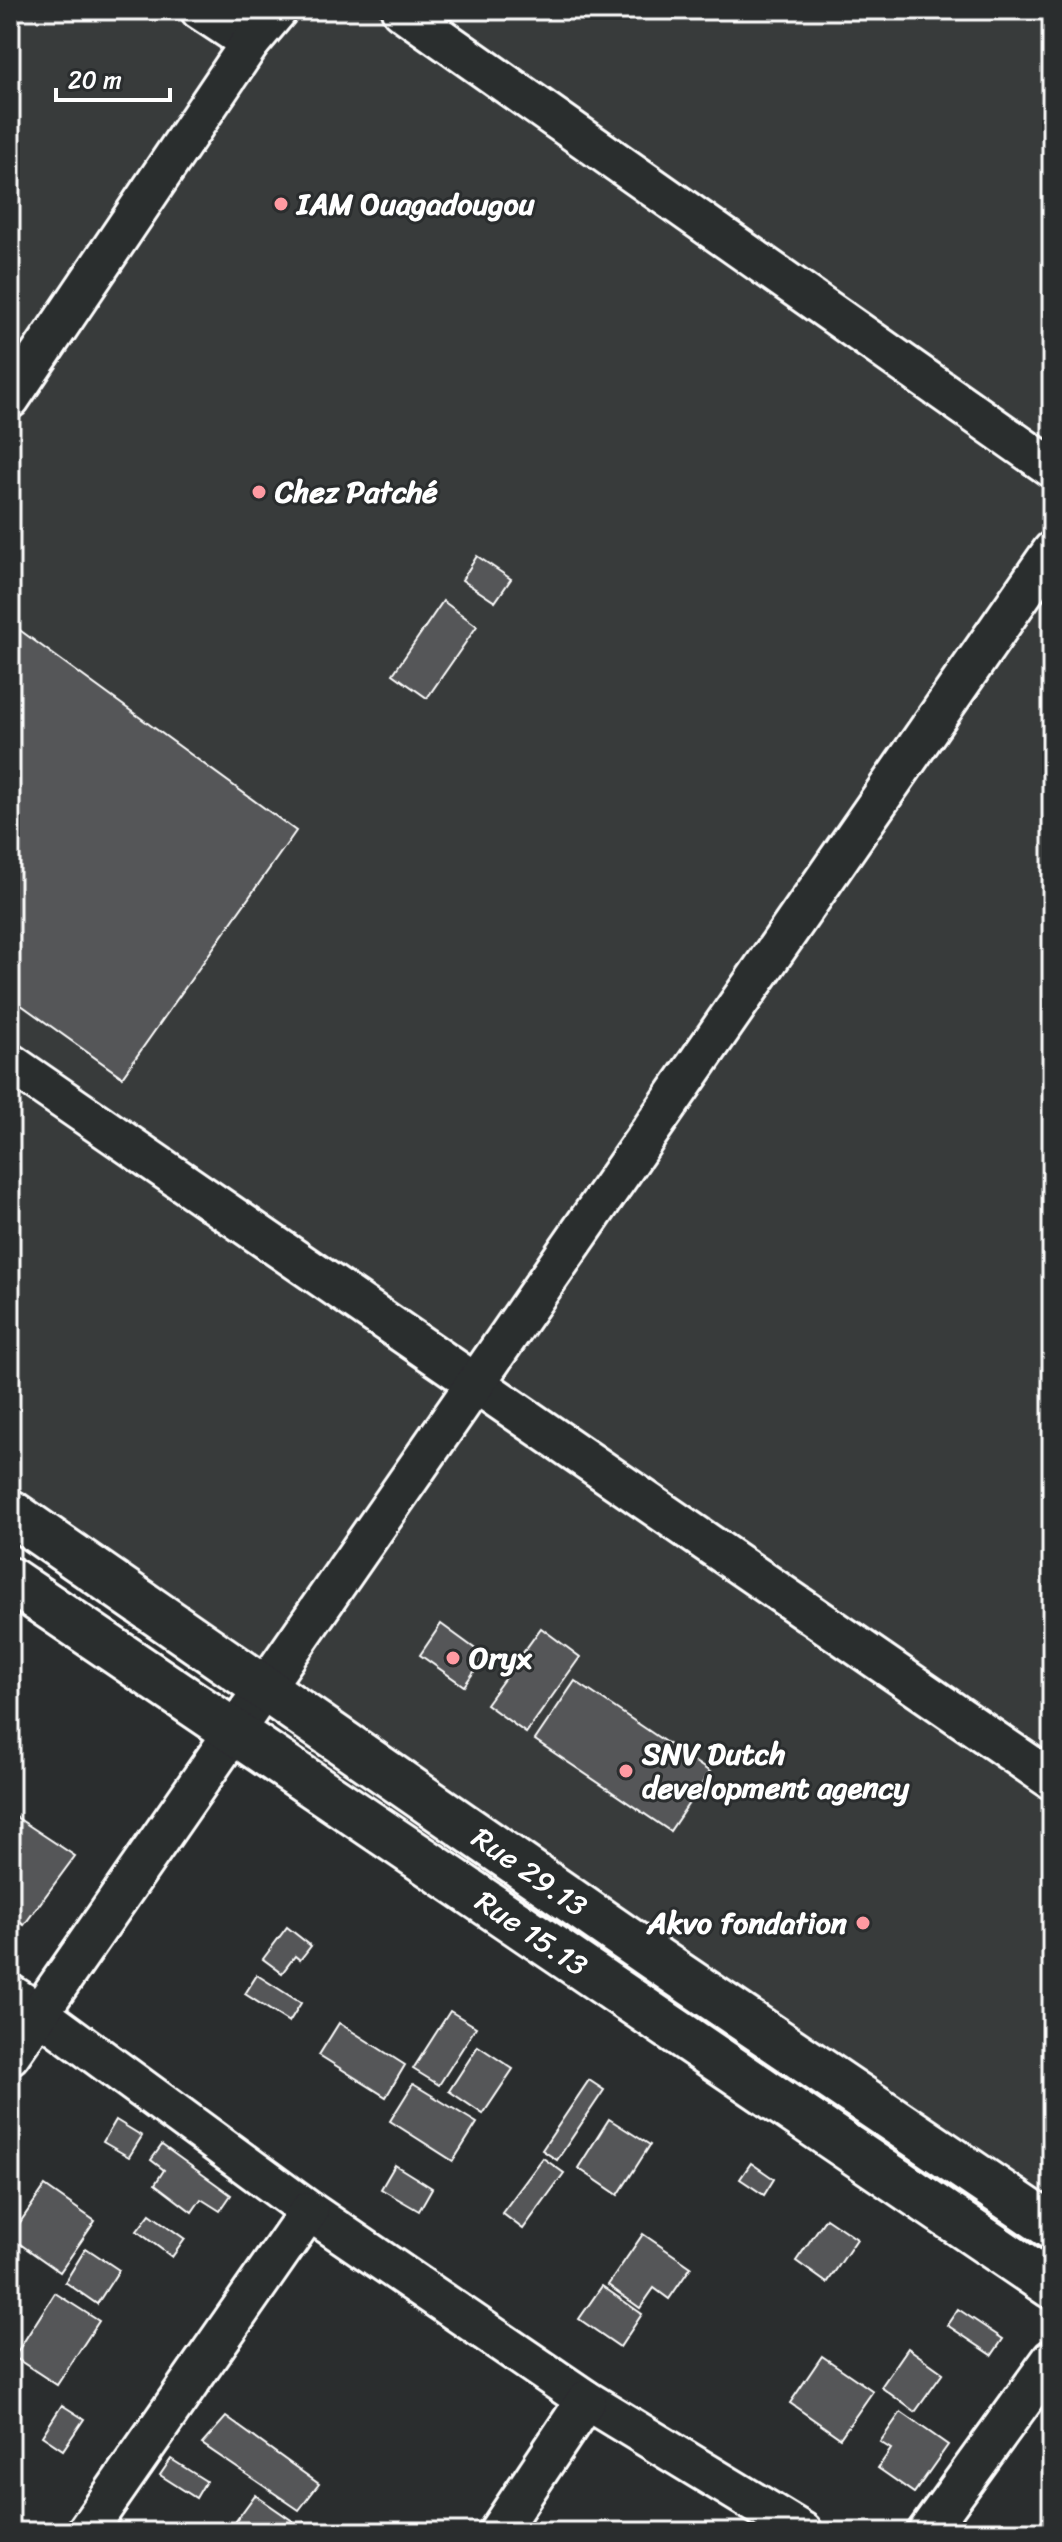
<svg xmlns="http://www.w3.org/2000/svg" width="1062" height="2542" font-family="Sriracha,sans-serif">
	<rect width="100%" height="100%" fill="#2a2d2e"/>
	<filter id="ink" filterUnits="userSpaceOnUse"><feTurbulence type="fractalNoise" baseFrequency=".0125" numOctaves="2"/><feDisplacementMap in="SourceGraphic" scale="16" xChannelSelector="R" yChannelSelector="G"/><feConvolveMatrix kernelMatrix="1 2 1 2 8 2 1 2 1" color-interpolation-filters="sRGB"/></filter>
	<g filter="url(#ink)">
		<path fill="#373a3b" d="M10 10H1052V2226L10 1515Z"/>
		<g fill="#555758" stroke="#fff" stroke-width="2">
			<path d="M477 556 511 579 495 602 462 580Z"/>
			<path d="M443 601 477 626 427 698 393 674Z"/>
			<path d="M10 623 296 831 122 1077 10 997Z"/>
			<path d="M441 1624 485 1656 464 1686 420 1655Z"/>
			<path d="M541 1628 580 1657 526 1733 486 1704Z"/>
			<path d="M575 1681 710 1772 670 1831 535 1740Z"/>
			<path d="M10 1813 75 1856 24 1925 10 1915Z"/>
			<path d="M287 1927 311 1946 300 1960 295 1956 282 1973 263 1959Z"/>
			<path d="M257 1975 301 2003 289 2022 245 1994Z"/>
			<path d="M450 2011 476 2027 439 2085 413 2069Z"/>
			<path d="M339 2023 405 2065 386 2097 319 2055Z"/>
			<path d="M478 2046 513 2069 483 2114 449 2091Z"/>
			<path d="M589 2080 604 2090 557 2160 542 2150Z"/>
			<path d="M413 2084 477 2123 453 2161 390 2121Z"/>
			<path d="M609 2119 650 2145 618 2195 578 2168Z"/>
			<path d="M116 2120 142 2136 129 2157 103 2142Z"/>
			<path d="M162 2145 231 2195 220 2211 201 2199 192 2212 155 2184 164 2170 151 2160Z"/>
			<path d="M543 2158 564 2173 523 2229 502 2213Z"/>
			<path d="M751 2163 774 2179 764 2195 740 2179Z"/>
			<path d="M395 2165 432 2188 419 2211 381 2189Z"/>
			<path d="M45 2186 95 2221 60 2272 10 2237Z"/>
			<path d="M150 2214 185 2239 172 2257 137 2231Z"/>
			<path d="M826 2218 857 2239 827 2283 796 2261Z"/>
			<path d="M643 2234 691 2267 669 2299 654 2288 640 2308 608 2285Z"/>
			<path d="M86 2248 119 2270 97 2304 65 2282Z"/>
			<path d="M602 2286 642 2314 620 2347 579 2319Z"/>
			<path d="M55 2293 99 2321 57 2385 14 2357Z"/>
			<path d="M958 2309 1003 2339 992 2355 947 2325Z"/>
			<path d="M908 2348 943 2373 915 2412 881 2387Z"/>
			<path d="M822 2356 873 2391 840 2438 790 2403Z"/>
			<path d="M62 2405 84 2419 63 2450 42 2436Z"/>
			<path d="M901 2412 948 2445 914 2493 878 2468 891 2449 880 2442Z"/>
			<path d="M226 2417 319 2484 299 2510 202 2444Z"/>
			<path d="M171 2459 206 2481 196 2498 160 2475Z"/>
			<path d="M255 2495 294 2522 285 2532H243L233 2525Z"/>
			<path d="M304 2522 321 2532H299Z"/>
		</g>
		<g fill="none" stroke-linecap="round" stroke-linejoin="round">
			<g stroke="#fff" stroke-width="44">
				<g id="street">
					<path d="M200 10 250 43"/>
					<path d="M401 10 1052 468"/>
					<path d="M10 399 250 43 278 10"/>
					<path d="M10 1063 1052 1780"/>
					<path d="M10 1994 39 2013 309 2211 586 2400 803 2532"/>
					<path d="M10 2055 1052 551"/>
					<path d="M86 2532 309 2211"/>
					<path d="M498 2532 586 2400"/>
					<path d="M927 2532 1052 2359"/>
				</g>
			</g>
			<g stroke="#fff" stroke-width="50">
				<g id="secondary">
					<path id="s1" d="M10 1512 654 1958 1052 2227"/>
					<path id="s2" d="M10 1580 1052 2286"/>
				</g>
			</g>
			<use href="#street" stroke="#2a2d2e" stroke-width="38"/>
			<use href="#secondary" stroke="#2a2d2e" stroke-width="44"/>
		</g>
	</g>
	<g fill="#ff9aa2" stroke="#2a2d2e" stroke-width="3">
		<circle cx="281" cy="204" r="8"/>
		<circle cx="259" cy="492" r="8"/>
		<circle cx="453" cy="1658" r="8"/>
		<circle cx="626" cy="1771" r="8"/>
		<circle cx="863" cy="1923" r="8"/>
	</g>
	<g text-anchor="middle" stroke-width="6" stroke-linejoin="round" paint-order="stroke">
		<g font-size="30" font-weight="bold" fill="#fff" stroke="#2a2d2e" text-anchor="start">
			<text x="297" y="214">IAM Ouagadougou</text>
			<text x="275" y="502">Chez Patché</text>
			<text x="469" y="1668">Oryx</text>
			<text x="642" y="1764">SNV Dutch<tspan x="642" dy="34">development agency</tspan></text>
			<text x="847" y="1933" text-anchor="end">Akvo fondation</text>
		</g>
		<g font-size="30" fill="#fff" stroke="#2a2d2e">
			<text dy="10" stroke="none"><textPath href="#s1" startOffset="632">Rue 29.13</textPath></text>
			<text dy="10" stroke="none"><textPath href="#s2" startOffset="630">Rue 15.13</textPath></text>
		</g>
	</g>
	<rect width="1062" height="2542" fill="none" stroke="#2a2d2e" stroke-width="40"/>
	<rect x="20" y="20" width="1022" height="2502" fill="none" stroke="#fff" stroke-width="3" filter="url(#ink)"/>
	<path d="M56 88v12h114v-12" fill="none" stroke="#ffffff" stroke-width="4"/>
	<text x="68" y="88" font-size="24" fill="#ffffff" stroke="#2a2d2e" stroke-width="6" paint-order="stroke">20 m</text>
</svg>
